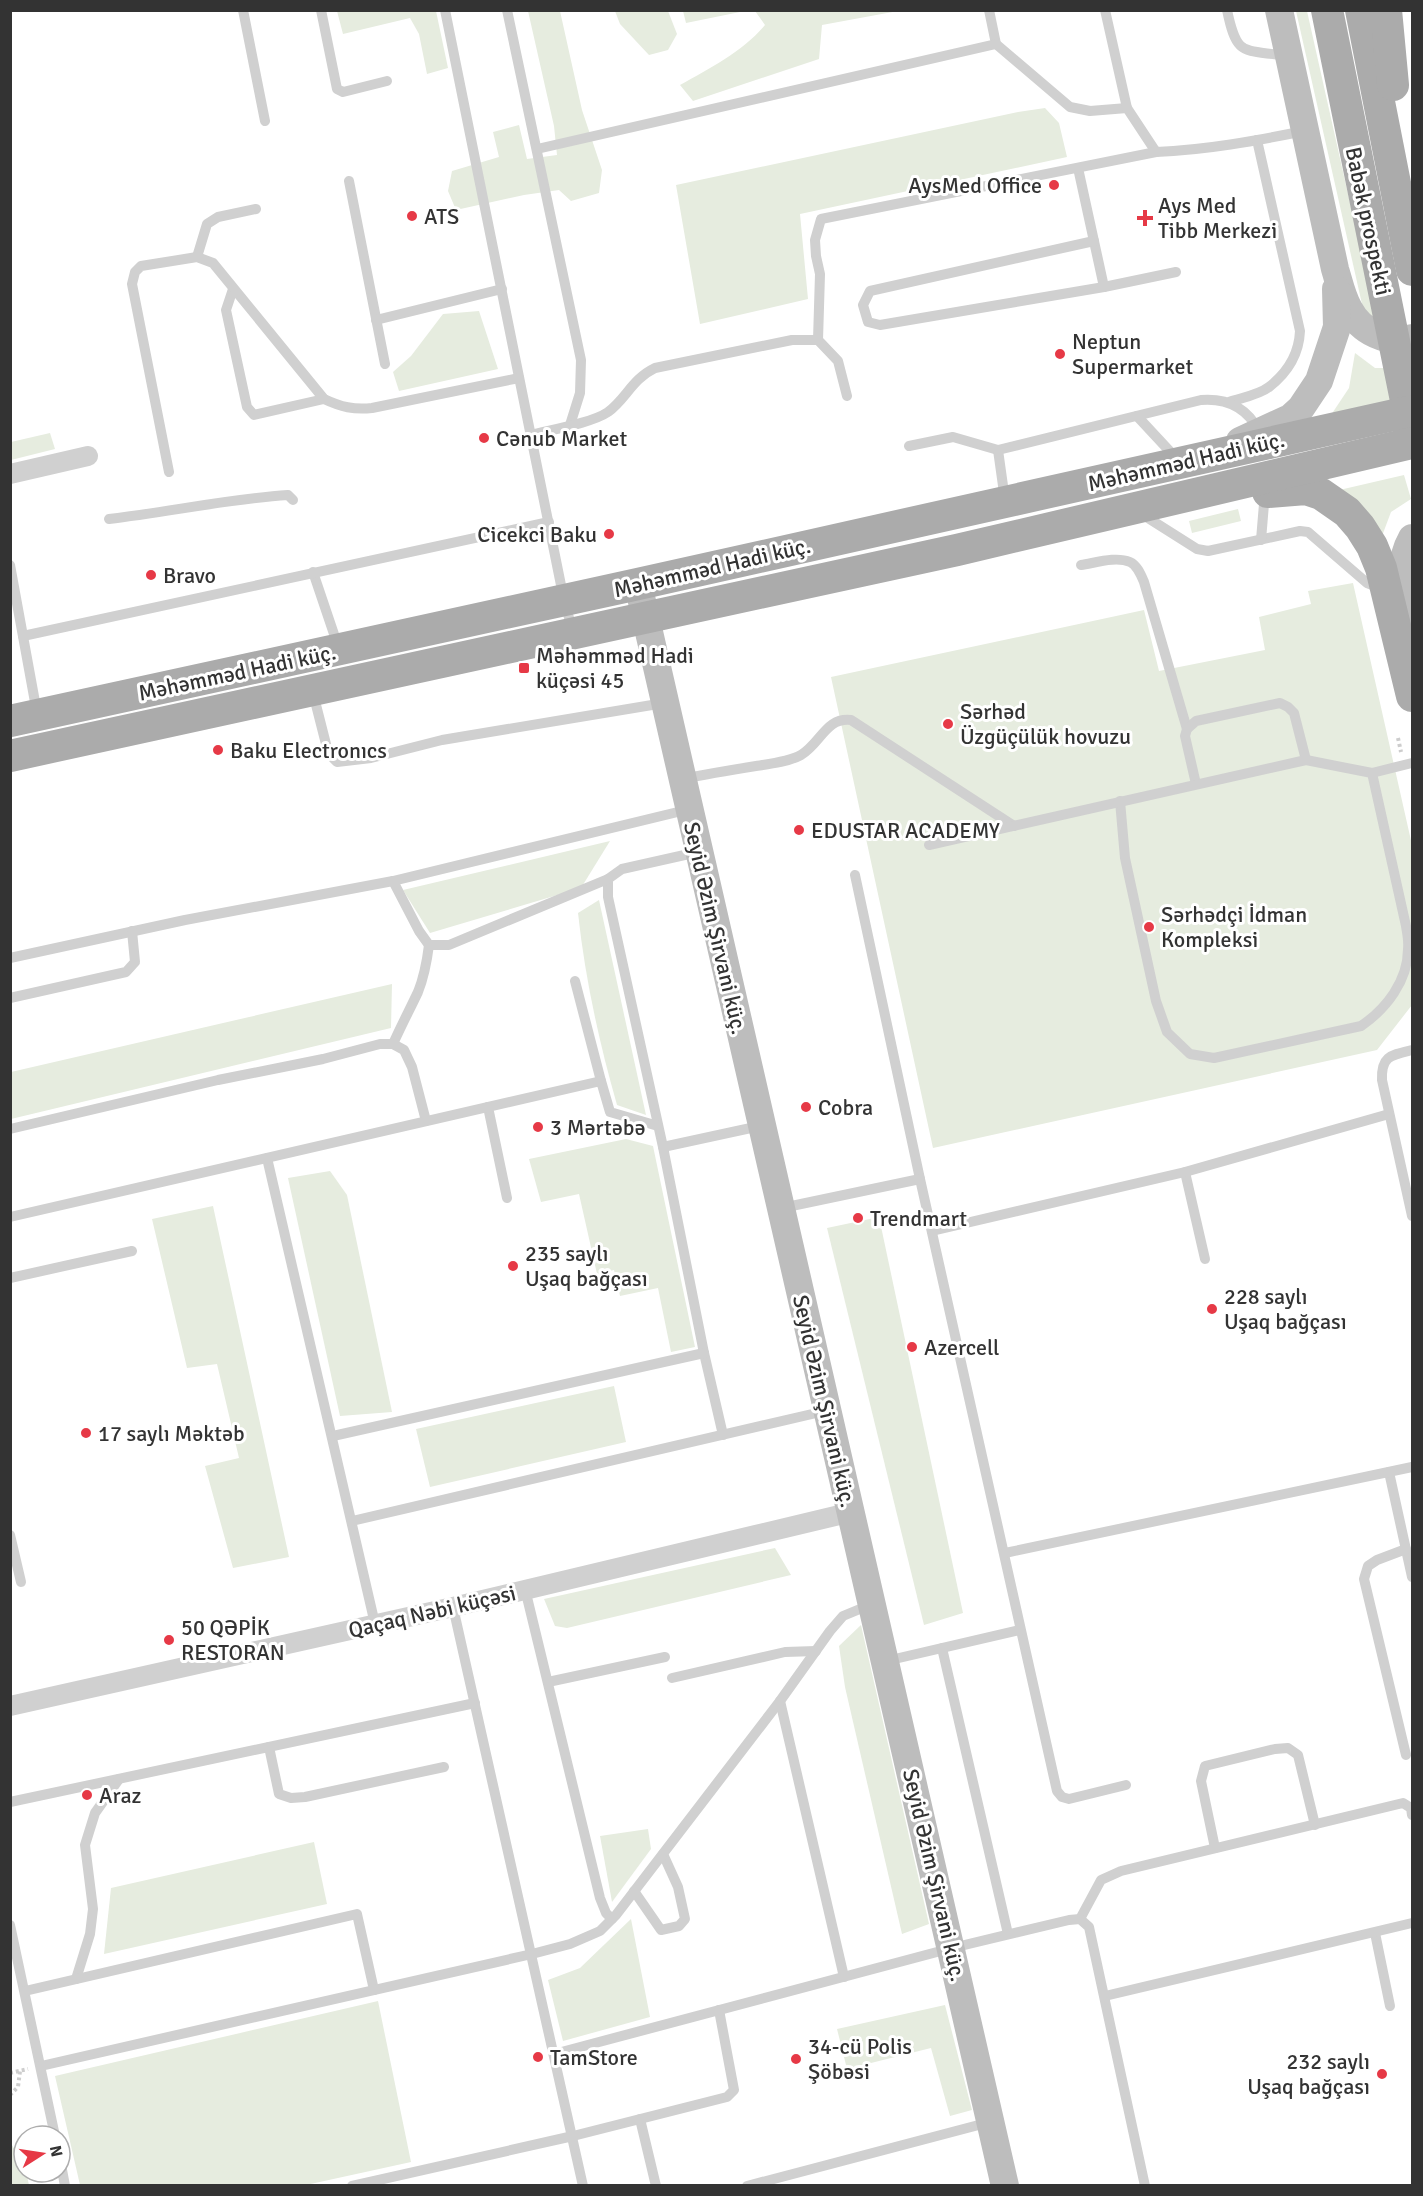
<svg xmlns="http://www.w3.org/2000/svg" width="1423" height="2196" font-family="Signika,sans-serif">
	<rect width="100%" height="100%" fill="#fff"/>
	<g fill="#e6ecdf">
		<path d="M337 11H436L448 68 427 74 419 34 410 18 343 34Z"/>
		<path d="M528 11H560L582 110 602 170 599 193 571 201 559 190 524 195 456 210 448 191 452 171 499 157 493 132 519 125 527 159 557 155 554 126Z"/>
		<path d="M615 11H668L677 34 668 50 649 55 620 24Z"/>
		<path d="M683 11V10L745 11 686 23Z"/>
		<path d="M755 11H898L822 25 819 59 693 101 680 85C710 68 742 52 765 25Z"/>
		<path d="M1296 11H1307L1376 319 1364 313Z"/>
		<path d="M1045 108 1059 123 1067 157 800 214 808 299 700 324 676 185 1018 112Z"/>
		<path d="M479 311 498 369 399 391 393 372 411 356 443 314Z"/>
		<path d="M1355 353 1375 368H1385L1391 406 1325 424 1349 388Z"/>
		<path d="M50 433 55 449 11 460V442Z"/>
		<path d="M1404 475 1411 499 1391 512 1382 536 1335 491Z"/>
		<path d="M1238 509 1241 521 1192 533 1189 521Z"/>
		<path d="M1353 583 1412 845V1005L1377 1050 933 1148 831 677 1144 610 1159 671 1265 650 1259 617 1311 604 1308 591Z"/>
		<path d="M610 841 581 888 430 933 403 890Z"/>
		<path d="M599 900 646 1115 617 1105C599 1042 585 978 578 913Z"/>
		<path d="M392 984 391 1028 11 1119V1072Z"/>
		<path d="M626 1139 653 1146 695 1347 671 1352 658 1288 620 1296 614 1270 597 1274 579 1194 541 1202 529 1159Z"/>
		<path d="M330 1171 347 1195 392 1412 340 1416 288 1178Z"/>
		<path d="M213 1206 289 1557 233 1568 205 1466 239 1458 217 1364 187 1368 152 1219Z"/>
		<path d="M879 1217 963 1613 924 1625 827 1228Z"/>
		<path d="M614 1386 626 1442 430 1487 416 1429Z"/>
		<path d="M775 1548 791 1575 567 1628 555 1626 544 1599Z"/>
		<path d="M861 1625 929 1924 902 1934 845 1687 839 1646Z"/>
		<path d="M648 1829 651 1849 612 1902 600 1836Z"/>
		<path d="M314 1842 327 1904 104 1954 111 1888Z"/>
		<path d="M631 1919 650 2017 563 2041 548 1980 580 1968Z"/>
		<path d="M378 2001 411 2162 306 2185H80L55 2076Z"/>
		<path d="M945 2005 972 2110 950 2116 931 2048 847 2069 837 2029Z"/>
		<path d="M10 2142 24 2164V2172H26L29 2185H11Z"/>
	</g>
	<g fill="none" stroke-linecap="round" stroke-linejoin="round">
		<g stroke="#cdcdcd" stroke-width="4" stroke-dasharray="3 3" stroke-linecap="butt">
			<path d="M1398 738 1401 752"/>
			<path d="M10 2073 28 2069"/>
			<path d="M10 2095 18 2087 20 2071"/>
		</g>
		<g stroke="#d0d0d0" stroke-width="10">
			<path d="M243 10 265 121"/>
			<path d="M321 10 337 89 343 92 387 81"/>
			<path d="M445 10 564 600 573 632"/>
			<path d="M507 10 581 360 580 393 570 425"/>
			<path d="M989 10 996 44 1070 107 1090 111 1127 108 1156 152C1206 150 1255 141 1304 131"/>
			<path d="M1105 10 1127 108"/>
			<path d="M1227 10C1237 58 1243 49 1286 56"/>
			<path d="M537 149 996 44"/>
			<path d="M1078 168 1104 287"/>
			<path d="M349 181 385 364"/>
			<path d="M1094 241 870 291 863 305 868 322 880 325 1104 287 1176 272"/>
			<path d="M197 257 207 224 218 217 256 209"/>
			<path d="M233 289 226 310 247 407 254 415 324 399"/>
			<path d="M376 320 502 289"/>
			<path d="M847 396 838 361 818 340 820 274 816 256 815 240 821 219 1156 152"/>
			<path d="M1229 402C1241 398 1259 395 1269 387 1287 373 1299 354 1300 331L1257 140"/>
			<path d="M1137 416 1176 458"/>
			<path d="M531 435C550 430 592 423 608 412 626 399 632 379 655 368L792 340H818"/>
			<path d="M909 446 953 437 998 450 1201 400C1227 398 1247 408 1259 431"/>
			<path d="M998 450 1005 500"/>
			<path d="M169 472 132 284 135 272 141 266 197 257 213 263 324 399C341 407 354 410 372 408L519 378"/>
			<path d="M1148 518 1197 549 1208 551 1300 531 1308 532 1367 583 1380 588"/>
			<path d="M109 519C169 512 228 499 288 495L293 500"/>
			<path d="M1261 540 1265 492"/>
			<path d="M10 565 37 713"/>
			<path d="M1081 565C1095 563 1116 556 1130 562 1137 565 1141 575 1144 582L1187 729"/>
			<path d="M313 572 338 646"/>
			<path d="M23 636 549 522"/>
			<path d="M313 693 327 748 329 754 337 762 371 758 442 740 664 703"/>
			<path d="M682 779C707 774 731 770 756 766 770 764 788 762 801 755 821 743 826 717 851 720L1014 826"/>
			<path d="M1196 784 1185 736 1187 729 1196 721 1280 703 1288 707 1294 713 1306 760"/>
			<path d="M1120 801 1125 858 1156 1001 1167 1032 1190 1054 1214 1058 1361 1026C1386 1009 1408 981 1408 949 1409 941 1407 933 1406 926L1372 773"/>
			<path d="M929 845 1306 760 1372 773 1412 763"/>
			<path d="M698 852 622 869 608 879V897L663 1147 704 1353 723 1435"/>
			<path d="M855 875 920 1179 1057 1791 1062 1797 1069 1799 1126 1785"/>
			<path d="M393 881 419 931 429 945H449L608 879"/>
			<path d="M10 958 185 920 393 881 686 810"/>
			<path d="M575 981 601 1081"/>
			<path d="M10 998 126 972 135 962 132 931"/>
			<path d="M393 1044C401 1026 410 1009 418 992 424 977 427 961 429 945"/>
			<path d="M1412 1050C1391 1055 1381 1056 1382 1080L1412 1216"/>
			<path d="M488 1107 507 1198"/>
			<path d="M10 1129 218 1080 323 1059 380 1044H393L404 1050 412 1067 426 1121"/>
			<path d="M663 1147 760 1126"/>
			<path d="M267 1158 375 1624"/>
			<path d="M1185 1172 1205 1259"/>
			<path d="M782 1208 920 1179"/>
			<path d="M10 1217 601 1081 610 1112 658 1126"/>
			<path d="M932 1231 1185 1172 1389 1114"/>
			<path d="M10 1278 132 1251"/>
			<path d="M333 1436 704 1353"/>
			<path d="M1389 1472 1412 1577"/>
			<path d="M352 1521 825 1411"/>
			<path d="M10 1535 21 1582"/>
			<path d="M1005 1553 1412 1467"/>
			<path d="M525 1589 600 1898 606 1913 612 1919"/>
			<path d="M453 1607 583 2186"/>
			<path d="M942 1648 1008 1934"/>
			<path d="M886 1661 1020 1630"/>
			<path d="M672 1678 785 1652 816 1651"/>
			<path d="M548 1682 665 1657"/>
			<path d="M780 1701 844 1977"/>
			<path d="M269 1747 279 1794 291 1798 305 1797 444 1767"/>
			<path d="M1406 1755 1364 1579 1368 1566 1377 1560 1406 1549"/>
			<path d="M10 1802 475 1703"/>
			<path d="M1215 1848 1201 1781 1205 1766 1275 1749 1288 1748 1298 1755 1315 1825"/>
			<path d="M634 1891 661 1930 679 1926 685 1919 678 1887 663 1854"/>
			<path d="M1080 1919 1101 1880 1121 1871 1403 1803 1411 1808 1412 1815"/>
			<path d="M10 1925 55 2136"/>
			<path d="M1375 1933 1390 2006"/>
			<path d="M76 1979 90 1934 93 1909 85 1845 95 1813 119 1779"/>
			<path d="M25 1991 357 1914 374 1990"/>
			<path d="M1105 1996 1412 1923"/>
			<path d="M554 2054 952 1948 1069 1920 1080 1919 1089 1927 1145 2186"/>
			<path d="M41 2066 532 1954 570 1944 600 1931 616 1915 780 1701 830 1631 843 1616 872 1604"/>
			<path d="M640 2119 656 2186"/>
			<path d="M60 2159 65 2186"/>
			<path d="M352 2186 573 2136 727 2097 734 2090 719 2010"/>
			<path d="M747 2186 990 2122"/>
		</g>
		<g stroke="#d0d0d0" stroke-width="20">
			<path d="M10 474 88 456"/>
			<path d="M10 1706 453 1607 852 1512"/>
		</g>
		<g stroke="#bdbdbd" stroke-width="28">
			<path d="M1279 10 1335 269C1339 282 1342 297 1349 309 1361 332 1387 344 1412 338"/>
			<path d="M1240 441 1290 418 1301 408 1319 381 1337 327 1336 289"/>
			<path d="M638 584C757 1118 885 1651 1005 2186"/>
			<path d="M1407 626C1403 596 1396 566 1412 538"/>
		</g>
		<g stroke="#ababab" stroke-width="32">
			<path d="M1327 10 1412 430"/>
			<path d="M1361 10 1412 270"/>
			<path d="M1386 10 1393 85"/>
			<path d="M1268 492 1306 489 1321 494 1347 512 1360 527 1372 546 1381 568 1412 696"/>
			<path d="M10 721 638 584 1412 411"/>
			<path d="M10 756 957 550 1412 443"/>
		</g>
	</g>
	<g fill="#e63946" stroke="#fff" stroke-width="2">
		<circle cx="1054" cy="185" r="6"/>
		<circle cx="412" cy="216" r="6"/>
		<path d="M1142 209h6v6h6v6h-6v6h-6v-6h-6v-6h6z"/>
		<circle cx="1060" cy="354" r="6"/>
		<circle cx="484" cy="438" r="6"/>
		<circle cx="609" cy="534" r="6"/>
		<circle cx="151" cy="575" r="6"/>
		<rect x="518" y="662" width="12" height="12" rx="3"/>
		<circle cx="948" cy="724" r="6"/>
		<circle cx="218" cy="750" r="6"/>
		<circle cx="799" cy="830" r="6"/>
		<circle cx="1149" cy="927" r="6"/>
		<circle cx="806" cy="1107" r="6"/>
		<circle cx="538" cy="1127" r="6"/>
		<circle cx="858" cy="1218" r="6"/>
		<circle cx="513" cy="1266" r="6"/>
		<circle cx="1212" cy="1309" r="6"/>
		<circle cx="912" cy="1347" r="6"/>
		<circle cx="86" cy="1433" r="6"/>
		<circle cx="169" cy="1640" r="6"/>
		<circle cx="87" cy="1795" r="6"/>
		<circle cx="538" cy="2057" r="6"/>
		<circle cx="796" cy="2059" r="6"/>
		<circle cx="1382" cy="2074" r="6"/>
	</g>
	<g text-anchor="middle" stroke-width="6" stroke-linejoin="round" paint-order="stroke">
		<g font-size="22" fill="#333" stroke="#fff" text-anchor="start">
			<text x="1042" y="193" text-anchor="end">AysMed Office</text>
			<text x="1158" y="213">Ays Med<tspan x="1158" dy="25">Tibb Merkezi</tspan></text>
			<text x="424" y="224">ATS</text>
			<text x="1072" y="349">Neptun<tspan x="1072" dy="25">Supermarket</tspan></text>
			<text x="496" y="446">Cənub Market</text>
			<text x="597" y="542" text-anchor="end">Cicekci Baku</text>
			<text x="163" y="583">Bravo</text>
			<text x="536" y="663">Məhəmməd Hadi<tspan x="536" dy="25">küçəsi 45</tspan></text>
			<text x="960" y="719">Sərhəd<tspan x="960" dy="25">Üzgüçülük hovuzu</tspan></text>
			<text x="230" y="758">Baku Electronıcs</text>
			<text x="811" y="838">EDUSTAR ACADEMY</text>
			<text x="1161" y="922">Sərhədçi İdman<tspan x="1161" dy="25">Kompleksi</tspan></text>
			<text x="818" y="1115">Cobra</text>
			<text x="550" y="1135">3 Mərtəbə</text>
			<text x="870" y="1226">Trendmart</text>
			<text x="525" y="1261">235 saylı<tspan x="525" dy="25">Uşaq bağçası</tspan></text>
			<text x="1224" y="1304">228 saylı<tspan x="1224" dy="25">Uşaq bağçası</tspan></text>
			<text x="924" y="1355">Azercell</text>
			<text x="98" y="1441">17 saylı Məktəb</text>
			<text x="181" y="1635">50 QƏPİK<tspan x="181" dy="25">RESTORAN</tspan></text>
			<text x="99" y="1803">Araz</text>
			<text x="808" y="2054">34-cü Polis<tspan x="808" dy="25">Şöbəsi</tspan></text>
			<text x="550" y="2065">TamStore</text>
			<text x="1370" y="2069" text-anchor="end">232 saylı<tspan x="1370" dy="25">Uşaq bağçası</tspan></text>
		</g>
		<g font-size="22" fill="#333" stroke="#fff">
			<text transform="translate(1369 221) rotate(78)" y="8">Babək prospekti</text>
			<text transform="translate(1186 461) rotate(-13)" y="8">Məhəmməd Hadi küç.</text>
			<text transform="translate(712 567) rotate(-13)" y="8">Məhəmməd Hadi küç.</text>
			<text transform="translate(237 672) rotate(-12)" y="8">Məhəmməd Hadi küç.</text>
			<text transform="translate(716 928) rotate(77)" y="8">Seyid Əzim Şirvani küç.</text>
			<text transform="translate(825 1401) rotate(77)" y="8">Seyid Əzim Şirvani küç.</text>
			<text transform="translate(432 1611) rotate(-13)" y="8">Qaçaq Nəbi küçəsi</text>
			<text transform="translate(935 1875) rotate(77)" y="8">Seyid Əzim Şirvani küç.</text>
		</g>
	</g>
	<rect width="1423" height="2196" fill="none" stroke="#333333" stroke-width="24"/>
	<g transform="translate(42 2154) rotate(78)"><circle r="28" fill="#ffffff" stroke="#adadad" stroke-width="1.5"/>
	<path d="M0-4.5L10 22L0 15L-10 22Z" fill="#e63946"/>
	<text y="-9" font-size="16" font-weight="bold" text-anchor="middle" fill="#333333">N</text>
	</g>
</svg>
